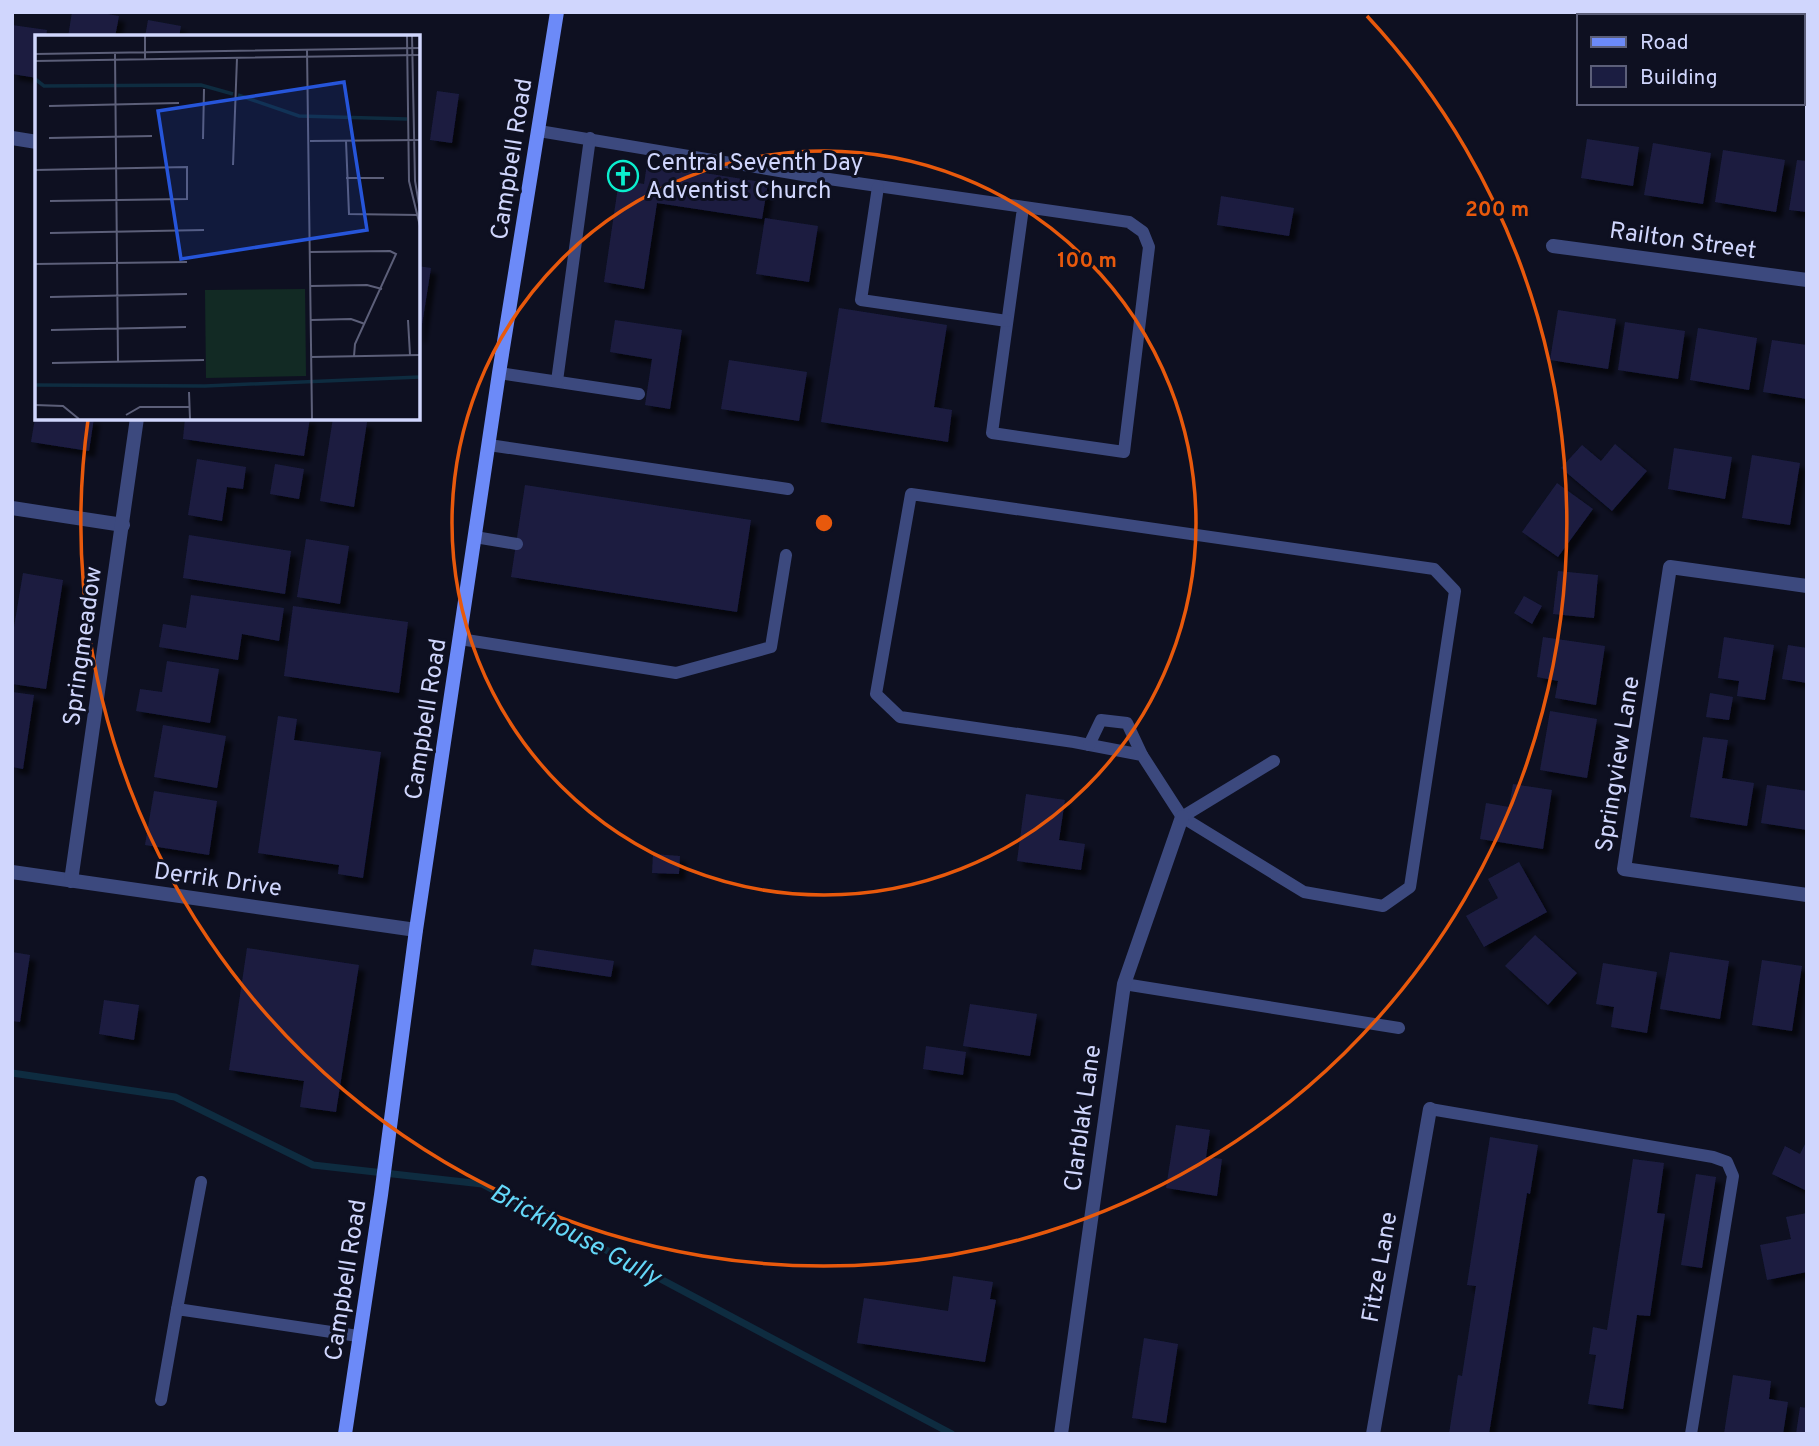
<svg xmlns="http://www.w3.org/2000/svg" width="1819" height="1446" font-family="Overpass,sans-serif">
	<defs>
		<filter id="shadow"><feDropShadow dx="6" dy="6" stdDeviation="2" flood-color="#0009"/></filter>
	</defs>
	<rect width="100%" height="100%" fill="#0e1021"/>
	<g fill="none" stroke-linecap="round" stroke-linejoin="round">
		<path stroke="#0e2c40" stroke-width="7" d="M12 1073 175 1097 313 1165 482 1184 952 1434"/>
	</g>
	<g fill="#1b1d41" filter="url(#shadow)">
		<path d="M72 12H96L119 16 115 37H68Z"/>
		<path d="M1615 12H1682L1676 16H1617Z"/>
		<path d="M148 20 181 26 179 37H145Z"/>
		<path d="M12 25 47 30 46 37H37V78L12 74Z"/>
		<path d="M437 91 459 94 452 143 430 140Z"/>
		<path d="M1587 139 1639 147 1633 186 1581 178Z"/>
		<path d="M1653 143 1711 153 1703 204 1644 195Z"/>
		<path d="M1723 150 1785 160 1776 212 1715 202Z"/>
		<path d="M1797 160 1807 161V212L1789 210Z"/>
		<path d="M647 164 768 183 762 219 657 203 644 289 604 282 619 180 644 184Z"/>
		<path d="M1221 196 1294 208 1289 236 1217 225Z"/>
		<path d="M765 218 818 226 809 282 756 274Z"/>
		<path d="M418 266 431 268 420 337H418Z"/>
		<path d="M839 308 947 325 934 407 952 410 948 442 821 422Z"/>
		<path d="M1558 310 1616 319 1608 369 1550 360Z"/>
		<path d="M615 320 682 330 670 409 645 405 652 359 610 352Z"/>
		<path d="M1625 322 1685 331 1678 379 1618 370Z"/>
		<path d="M1698 328 1757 338 1749 390 1690 380Z"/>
		<path d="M1772 340 1807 345V399L1763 392Z"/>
		<path d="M729 360 807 372 799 421 721 409Z"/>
		<path d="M35 418H94L89 451 31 442Z"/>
		<path d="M185 418H310L304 456 183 439Z"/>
		<path d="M333 418 367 422 354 507 320 501Z"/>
		<path d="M1615 444 1647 471 1612 511 1561 468 1582 445 1601 461Z"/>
		<path d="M1674 448 1732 457 1725 499 1668 489Z"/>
		<path d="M1752 455 1800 463 1790 525 1742 518Z"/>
		<path d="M197 459 246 467 243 489 227 487 222 521 188 515Z"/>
		<path d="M275 464 304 469 299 499 270 494Z"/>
		<path d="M1557 483 1593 509 1558 557 1522 532Z"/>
		<path d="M525 485 751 520 737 612 511 577Z"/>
		<path d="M189 535 291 551 285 594 183 578Z"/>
		<path d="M306 539 349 546 340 604 297 597Z"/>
		<path d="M1558 571 1598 575 1594 618 1553 614Z"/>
		<path d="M23 573 63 580 46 689 12 684V639Z"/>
		<path d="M191 595 284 608 279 641 242 634 238 660 159 647 163 624 186 628Z"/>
		<path d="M1524 596 1542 606 1532 624 1514 613Z"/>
		<path d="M293 606 408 622 399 693 284 676Z"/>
		<path d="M1543 637 1605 646 1596 705 1555 698 1558 681 1537 677Z"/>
		<path d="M1724 637 1774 645 1765 700 1737 696 1739 681 1718 678Z"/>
		<path d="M1788 645 1807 648V683L1782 679Z"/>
		<path d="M167 661 219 669 210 723 136 711 140 689 162 692Z"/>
		<path d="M12 692 34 695 23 769 12 767Z"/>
		<path d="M1710 693 1733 697 1729 720 1706 717Z"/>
		<path d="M1550 711 1597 719 1587 778 1540 770Z"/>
		<path d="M278 716 297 719 294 740 381 752 363 878 338 874 339 865 258 853Z"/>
		<path d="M163 725 226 736 217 788 154 777Z"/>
		<path d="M1703 737 1728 740 1722 778 1754 783 1747 826 1690 817Z"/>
		<path d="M1513 784 1552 790 1543 849 1480 839 1486 803 1509 807Z"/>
		<path d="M1767 785 1807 791V830L1761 823Z"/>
		<path d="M154 791 217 801 209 855 145 845Z"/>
		<path d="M1026 794 1065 800 1059 840 1085 844 1081 870 1017 861Z"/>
		<path d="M653 854 680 856 679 874 652 873Z"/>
		<path d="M1519 862 1547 912 1484 947 1466 916 1498 898 1488 879Z"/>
		<path d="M1535 935 1577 973 1548 1005 1505 966Z"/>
		<path d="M247 948 359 965 336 1112 300 1107 304 1081 229 1070Z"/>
		<path d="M534 949 614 961 611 977 531 965Z"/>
		<path d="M12 952 30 955 20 1022 12 1021Z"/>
		<path d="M1670 952 1729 961 1720 1019 1660 1009Z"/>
		<path d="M1762 960 1802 966 1792 1031 1752 1025Z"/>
		<path d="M1603 963 1657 972 1647 1033 1611 1027 1614 1007 1596 1004Z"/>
		<path d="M104 1000 139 1005 134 1040 99 1034Z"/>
		<path d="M970 1004 1037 1014 1030 1056 963 1046Z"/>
		<path d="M926 1046 966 1052 963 1075 923 1069Z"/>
		<path d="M1176 1125 1210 1130 1206 1157 1222 1159 1217 1196 1166 1188Z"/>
		<path d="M1490 1137 1538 1145 1530 1194 1527 1193 1489 1434H1449L1458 1375 1462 1376 1476 1286 1467 1285Z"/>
		<path d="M1807 1140V1191L1772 1174 1785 1146 1800 1154Z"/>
		<path d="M1633 1159 1664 1163 1657 1213 1665 1214 1650 1316 1637 1315 1623 1409 1588 1404 1596 1355 1589 1354 1593 1327 1607 1330Z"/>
		<path d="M1696 1174 1716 1177 1702 1268 1681 1265Z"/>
		<path d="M1807 1213V1272L1767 1280 1760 1245 1791 1239 1786 1217Z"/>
		<path d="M953 1276 993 1282 990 1299 996 1300 985 1362 857 1343 864 1298 948 1311Z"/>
		<path d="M1144 1338 1178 1344 1166 1423 1132 1418Z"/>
		<path d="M1733 1375 1771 1381 1769 1399 1788 1402 1783 1434H1724Z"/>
		<path d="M1800 1407 1807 1408V1434H1796Z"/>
	</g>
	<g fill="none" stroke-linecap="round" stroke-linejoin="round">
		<g stroke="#3c497e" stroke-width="12">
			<path d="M539 131 815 177 1129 222 1143 232 1149 247 1124 452 992 433 1023 208"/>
			<path d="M878 187 861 300 1007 321"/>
			<path d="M499 373 639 394"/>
			<path d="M557 381 590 138"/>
			<path d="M489 445 788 489"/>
			<path d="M911 494 1434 569 1455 591 1410 887 1383 906 1304 892 1182 817 1142 755 1074 742 900 717 876 694Z"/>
			<path d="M475 537 517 544"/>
			<path d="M460 639 676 673 771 647 786 555"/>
			<path d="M1089 745 1101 720 1127 723 1142 755"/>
			<path d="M1182 817 1274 761"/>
			<path d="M1124 984 1399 1028"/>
			<path d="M1430 1109 1713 1157 1727 1162 1733 1176 1691 1434"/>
			<path d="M177 1309 201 1182"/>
			<path d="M161 1400 177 1309 358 1336"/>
		</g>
		<g stroke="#3c497e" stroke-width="14">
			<path d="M12 138 37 142"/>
			<path d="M1553 246 1807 280"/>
			<path d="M12 508 123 525"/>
			<path d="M1807 586 1670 567 1624 869 1807 895"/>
			<path d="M12 872 416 930"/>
			<path d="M71 881 137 418"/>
			<path d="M1061 1434 1124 984 1182 817"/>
			<path d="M1373 1434 1430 1109"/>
		</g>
		<path stroke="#6c8af8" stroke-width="14" d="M345 1434 381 1195 416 930 499 373 557 12"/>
	</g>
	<g fill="none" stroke="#e8590c" stroke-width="3.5">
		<circle cx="824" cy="523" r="372"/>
		<path d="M1367 16A743 743 0 1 1 88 420"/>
	</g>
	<defs>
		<g id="church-ring" transform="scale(1.575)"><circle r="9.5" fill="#0e1021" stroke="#0beece" stroke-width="1.5"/><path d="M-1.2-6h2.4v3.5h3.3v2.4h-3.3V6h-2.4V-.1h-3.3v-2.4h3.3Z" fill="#0beece"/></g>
	</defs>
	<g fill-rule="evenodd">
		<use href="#church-ring" x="623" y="176"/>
	</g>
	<g text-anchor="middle" stroke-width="6" stroke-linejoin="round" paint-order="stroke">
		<g font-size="24" fill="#d0d6fd" stroke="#0e1021">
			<text transform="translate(511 159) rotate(-81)" y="8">Campbell Road</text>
			<text transform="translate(1683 240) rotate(8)" y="8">Railton Street</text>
			<text transform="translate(82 646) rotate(-82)" y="8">Springmeadow</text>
			<text transform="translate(425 719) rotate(-81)" y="8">Campbell Road</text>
			<text transform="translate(1617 764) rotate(-81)" y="8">Springview Lane</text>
			<text transform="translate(218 879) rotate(8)" y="8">Derrik Drive</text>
			<text transform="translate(1082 1118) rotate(-82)" y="8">Clarblak Lane</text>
			<text transform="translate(1379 1267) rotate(-80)" y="8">Fitze Lane</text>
			<text transform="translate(345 1280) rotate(-81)" y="8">Campbell Road</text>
		</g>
		<g font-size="24" fill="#d0d6fd" stroke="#0e1021" text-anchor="start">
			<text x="646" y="170">Central Seventh Day<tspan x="646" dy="28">Adventist Church</tspan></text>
		</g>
		<g font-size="26" font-style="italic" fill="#64d7f8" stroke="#0e1021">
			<text transform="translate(576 1234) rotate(28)" y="9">Brickhouse Gully</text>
		</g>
	</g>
	<g transform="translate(35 35)">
		<rect width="385" height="385" fill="#0e1021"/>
		<path d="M270 254 271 341 171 343 170 255Z" fill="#122a24"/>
		<path fill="none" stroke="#0e2c40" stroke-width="3.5" d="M0 44 9 51 166 50 198 59M203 60 264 81 372 84M0 350 170 351 385 342"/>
		<path fill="none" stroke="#5c5f79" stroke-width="2" d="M110 1V24M372 1 374 146 385 191M377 1 380 146 385 175M272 15 277 384M0 19 385 13M80 19 83 326M0 26 385 20M14 71 144 68M14 103 117 101M168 104 169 54M275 106 385 105M311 106 314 179 383 180M198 130 202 23M0 135 152 132V164L15 166M311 143H349M15 198 169 195M275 217 355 216 361 219 320 309 319 321M0 229 152 227M276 251 332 250 347 254M15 262 152 259M276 285 316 284 330 289M373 285 375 320M16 295 151 292M276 322 385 320M17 328 169 325M154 357 155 384M0 370 28 371 44 384M91 380 105 372H155"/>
		<path fill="#2655da" fill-opacity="0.15" stroke="#2655da" stroke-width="3.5" d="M309 47 332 195 146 224 123 76Z"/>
		<rect width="385" height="385" fill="none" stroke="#d0d6fd" stroke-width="3.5"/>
	</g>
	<circle cx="824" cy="523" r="10" fill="#e8590c" stroke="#0e1021" stroke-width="3.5"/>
	<g font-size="21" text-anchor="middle" font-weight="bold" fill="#e8590c" stroke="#0e1021" stroke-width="6" stroke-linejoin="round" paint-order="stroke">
		<text x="1497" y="216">200 m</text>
		<text x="1087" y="267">100 m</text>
	</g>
	<rect width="1819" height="1446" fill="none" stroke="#d0d6fd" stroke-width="28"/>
	<rect x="1577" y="14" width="228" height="91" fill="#0e1021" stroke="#5c5f79" stroke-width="2"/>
	<rect x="1591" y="37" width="35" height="10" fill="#6c8af8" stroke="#5c5f79" stroke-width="2"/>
	<text x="1640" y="49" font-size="21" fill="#d0d6fd">Road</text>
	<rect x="1591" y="66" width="35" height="21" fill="#1b1d41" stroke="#5c5f79" stroke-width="2"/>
	<text x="1640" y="84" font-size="21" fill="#d0d6fd">Building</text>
</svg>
